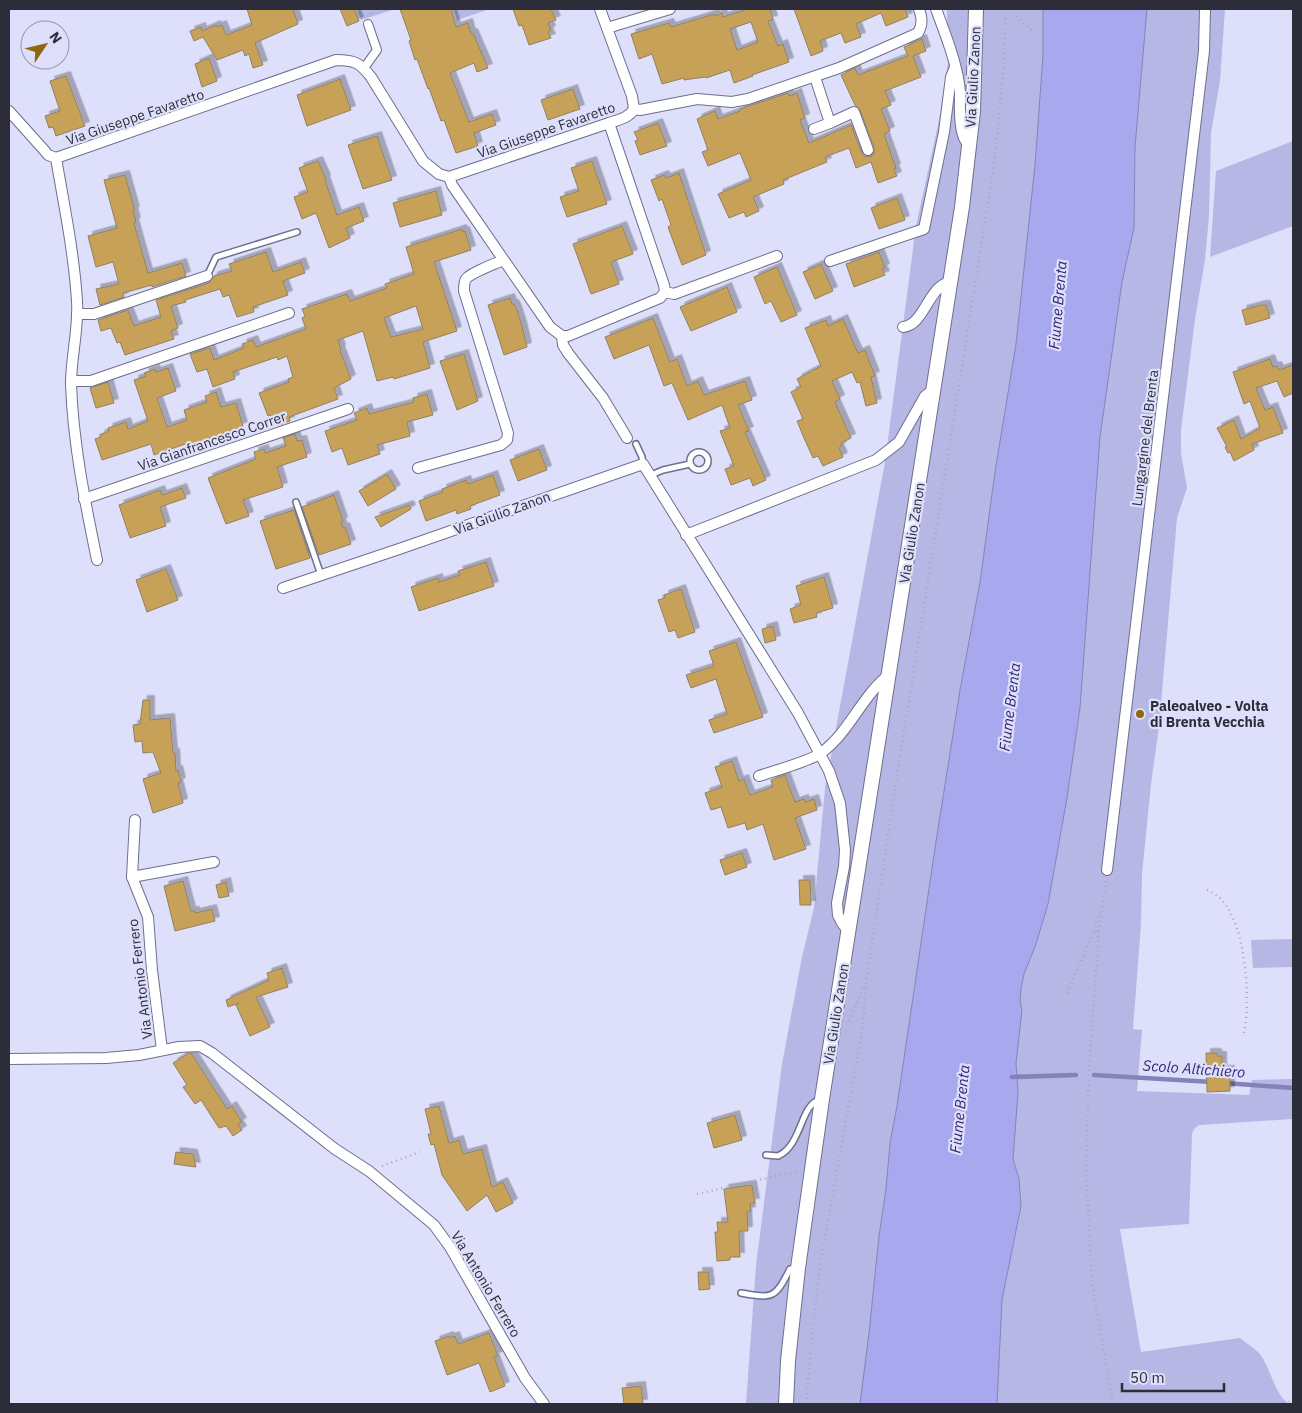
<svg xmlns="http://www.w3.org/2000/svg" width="1302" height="1413" font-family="'IBM Plex Sans',sans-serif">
	<defs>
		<filter id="shadow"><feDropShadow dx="4.5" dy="-4.5" stdDeviation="0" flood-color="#0004"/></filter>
	</defs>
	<rect width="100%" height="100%" fill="#dedffa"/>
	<g fill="#b6b7e4">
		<path d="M357 9H395L361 20Z"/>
		<path d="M454 9H490L457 20Z"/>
		<path d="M947 9H1043V55L1035 165 1016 344 995 472 980 582 960 690 935 848 897 1106 890 1143 886 1189 879 1236 869 1333 860 1404H746L756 1265 782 1064 802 957 814 908 825 788 885 462 916 226 939 120 948 63Z"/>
		<path d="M1147 9H1225L1220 81 1211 133 1209 217 1205 260 1195 319 1181 430V453L1187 488 1177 518 1159 727 1151 784 1142 874 1141 923 1133 1029 1142 1030 1137 1091 1249 1095 1252 1080 1293 1079V1119L1199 1125 1194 1129 1192 1134 1189 1224 1120 1229 1141 1352 1240 1338C1246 1343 1254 1348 1259 1353 1272 1369 1273 1393 1289 1404H997L1002 1300 1021 1206 1019 1179 1013 1159 1018 1092 1016 1063 1022 1010 1020 1001 1021 989 1024 974 1036 944 1048 904 1067 798 1080 708 1100 437 1122 282 1134 228 1135 147Z"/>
		<path d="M1293 141V226L1210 257 1216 171Z"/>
		<path d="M1293 939V967L1253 968 1251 940Z"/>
	</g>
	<path fill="#a8a8ef" stroke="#8383b9" d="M1043 9H1147L1135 147 1134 228 1122 282 1100 437 1080 708 1067 798 1048 904 1036 944 1024 974 1021 989 1020 1001 1022 1010 1016 1063 1018 1092 1013 1159 1019 1179 1021 1206 1002 1300 997 1404H860L869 1333 879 1236 886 1189 890 1143 897 1106 935 848 960 690 980 582 995 472 1016 344 1035 165 1043 55Z"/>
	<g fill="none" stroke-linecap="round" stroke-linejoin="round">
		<g stroke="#8383b9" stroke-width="4.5">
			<path d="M1094 1075 1212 1082"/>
			<path d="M1012 1077 1076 1075"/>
			<path d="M1225 1083 1293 1088"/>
		</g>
	</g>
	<g fill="#c7a158" stroke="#908063" fill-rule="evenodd" filter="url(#shadow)">
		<path d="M247 9H293L298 24 255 43 263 65 253 68 249 54 245 56 243 50 217 60 203 37 194 41 190 31 201 27 202 31 216 25 217 27 222 25 226 35 252 25Z"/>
		<path d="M340 9H354L359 21 347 26Z"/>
		<path d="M400 9H451L456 27 468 23 471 34 473 33 488 68 477 72 474 63 450 73 469 122 492 114 496 125 474 133 478 146 456 153 444 120 441 121 429 88 428 89 417 59 415 60 409 41 411 40Z"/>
		<path d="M513 9H551L556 20 548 23 551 30 548 32 551 38 529 45 522 25 519 26Z"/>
		<path d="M748 9H770L773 20 768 21 778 46 783 44 789 62 752 75 753 76 734 83 730 70 706 78 705 77 684 80V78L662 84 652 54 639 59 631 34 669 23 671 27 714 14 715 16 722 13 723 17ZM751 22 758 42 737 50 730 29Z"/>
		<path d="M794 9H905L908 17 886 26 881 13 856 24 861 37 845 43 841 33 820 41 823 51 811 56Z"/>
		<path d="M922 39 926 51 913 56 921 77 885 91 891 105 881 109 890 131 884 134 896 168 894 169 897 176 878 183 871 162 856 168 849 148 825 157 827 162 783 180 784 184 753 197 759 211 746 217 744 212 729 218 718 194 751 180 740 153 708 166 702 152 708 150 697 119 715 111 718 119 740 111V109L788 93 789 96 797 93 805 118 800 120 809 143 851 125 862 153 864 156 870 157 874 154V148L860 110 855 105 841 75 855 68 858 75 908 56 904 47Z"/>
		<path d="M209 58 217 81 202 87 195 64Z"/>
		<path d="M66 76 85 126 56 136 53 127 49 128 45 116 60 111 50 81Z"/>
		<path d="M340 79 351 110 307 126 297 95Z"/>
		<path d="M573 89 580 109 548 120 541 100Z"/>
		<path d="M658 123 667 146 640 155 635 141 638 140 634 132Z"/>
		<path d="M377 136 392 180 363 189 348 145Z"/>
		<path d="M318 161 326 179 325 180 337 215 359 207 364 221 346 228 350 238 329 248 316 213 302 219 294 197 308 192 299 168Z"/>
		<path d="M592 161 607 204 567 217 560 197 579 191 571 168Z"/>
		<path d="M679 173 706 255 682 265 668 227 671 225 662 199 659 201 651 180 664 175 666 178Z"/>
		<path d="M125 175 135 211H133L136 222 134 223 148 273 182 263 186 276 152 287V285L123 293 124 297 100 305 96 289 119 284 113 262 96 267 88 236 117 228 104 180Z"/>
		<path d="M436 191 442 215 400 227 393 203Z"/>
		<path d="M897 198 905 220 879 229 871 208Z"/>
		<path d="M622 226 633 254 611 262 619 284 591 294 573 244Z"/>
		<path d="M462 229 463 232 465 231 471 250 434 262 457 331 423 342 430 368 394 379 393 377 377 381 363 331 338 340 341 349 340 350 351 379 334 388 338 399 289 417 290 421 279 425 277 421 273 423 270 415 268 416 259 393 289 382 288 379 293 377 287 356 278 360 277 357 233 372 235 379 213 387 207 369 197 372 190 354 210 348 214 360 244 348 242 344 253 340 256 347 306 329 302 318 305 316 302 309 347 294 350 301 387 288 385 284 414 274 406 247ZM416 306 423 329 391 337 384 318Z"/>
		<path d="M266 252 273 272 301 262 305 273 283 281 288 295 253 307 254 312 237 317 229 295 223 297 220 289 185 300 186 302 171 306 178 328 171 331 174 339 125 355 120 342 117 343 111 328 101 331 98 320 128 310 134 326 161 317 156 300 209 283 214 276 232 271 229 264Z"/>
		<path d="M879 252 885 268 882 269 885 275 854 287 846 264Z"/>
		<path d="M821 264 833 291 815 299 803 272Z"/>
		<path d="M777 267 797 315 781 322 771 301 765 304 754 277Z"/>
		<path d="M727 287 737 312 691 331 680 307Z"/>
		<path d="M510 298 512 304H514L517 310 522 326 527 347 504 355 488 305Z"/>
		<path d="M1261 305H1266L1270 318 1246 325 1242 310Z"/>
		<path d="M653 318 670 362 677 359 687 386 698 381 704 395 745 381 752 400 738 405 749 431 745 432 766 480 753 486 750 478 731 485 725 469 734 466 720 431 730 428 722 405 688 420 672 383 664 386 649 345 614 359 605 337Z"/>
		<path d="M843 319 858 353 865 350 875 376 871 377 877 403 866 406 860 382 857 383 852 372 832 381 840 399 835 402 851 438 841 443 842 446 839 448 843 457 823 466 818 456 813 458 804 438 797 421 803 419 791 392 801 387 797 379 821 366 805 328 826 320 828 326Z"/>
		<path d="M464 354 478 401 457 410 440 361Z"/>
		<path d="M1270 359 1273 367 1277 366 1279 370 1293 365V393L1284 397 1277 381 1256 388 1265 410 1273 407 1283 433 1252 444 1254 450 1234 461 1230 452 1228 453 1225 447H1227L1217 428 1234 420 1241 439 1260 428 1250 401 1244 404 1233 372Z"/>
		<path d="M168 368 176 391 157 398 167 427 187 420 184 410 207 402 205 396 216 392 221 407 236 403 243 426 192 445 191 442 154 455 151 444 102 460 95 439 101 437 100 435 109 431 108 428 126 422 128 429 148 421 134 380 146 376 144 373 155 369 156 372Z"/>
		<path d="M108 382 114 403 96 408 90 388Z"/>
		<path d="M427 394 433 415 407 422 410 436 377 445 380 454 348 465 342 448 332 452 325 431 357 420 354 413 367 408 369 414 414 402 413 398Z"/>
		<path d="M295 434 297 441 302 440 307 457 277 467 283 487 243 500 249 516 226 524 208 478 256 459 254 452 264 449 265 453 286 446 283 438Z"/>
		<path d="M539 449 547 470 518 481 510 460Z"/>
		<path d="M387 474 396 489 368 506 359 491Z"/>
		<path d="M493 475 500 495 470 506 471 509 457 514 456 510 426 521 419 501 443 492 442 489 466 480 468 484Z"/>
		<path d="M182 488 186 498 160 507 166 526 130 538 119 505 160 490 162 495Z"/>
		<path d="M334 495 343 521 341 523 343 528 345 527 351 544 319 555 302 507Z"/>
		<path d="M409 505 411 509 381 527 375 517Z"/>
		<path d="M294 510 310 558 276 569 260 521Z"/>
		<path d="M486 562 494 586 419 611 411 587 438 578 439 582 460 575 458 571Z"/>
		<path d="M166 569 178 600 147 612 136 580Z"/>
		<path d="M824 577 833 608 816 613 817 617 794 623 790 609 801 605 796 586Z"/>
		<path d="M681 589 695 632 678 638 675 630 669 632 658 600 665 598 664 595Z"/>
		<path d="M773 626 776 640 765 643 762 629Z"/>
		<path d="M736 642 763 717 714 733 709 720 727 714 716 679 691 688 686 675 714 666 709 651Z"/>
		<path d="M143 700H150V720L170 718 173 753H175L176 771 178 770 181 782 178 783 183 803 153 813 143 779 161 773 153 752 143 753 142 741 135 742 133 725 140 724Z"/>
		<path d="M732 761 739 781 744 779 750 795 773 787 771 780 785 775 795 802 804 799 805 802 814 799 817 810 795 818 806 849 774 860 763 824 747 830 745 823 728 828 721 807 711 810 705 793 722 787 715 767Z"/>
		<path d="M742 853 747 867 725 875 720 860Z"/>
		<path d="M799 880H810L811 905H800Z"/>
		<path d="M183 881 191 911H195V913L212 909 215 921 175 931 164 886Z"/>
		<path d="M226 882 229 896 219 898 216 885Z"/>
		<path d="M282 968 288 987 256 997 270 1027 250 1036 236 1005 239 1003 228 1007 226 1000 269 980 267 973Z"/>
		<path d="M189 1053H191L227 1109 232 1106 242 1122 238 1124 242 1130 233 1136 226 1126 219 1128 201 1100 195 1104 183 1087 187 1085 173 1063Z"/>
		<path d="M1206 1053H1217V1056H1222V1070H1230V1091L1207 1092Z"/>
		<path d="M439 1106 449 1143 459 1140 463 1154 482 1149 492 1187 503 1182 513 1203 496 1212 487 1195 467 1211 442 1175 434 1144 431 1145 428 1134H431L425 1109Z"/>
		<path d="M735 1115 742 1140 714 1148 707 1123Z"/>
		<path d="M176 1152 193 1154 196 1167 174 1164Z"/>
		<path d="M750 1185 752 1186 755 1203H750L751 1211 747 1212 748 1231H739L740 1257H730V1260L717 1261 715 1232H718L717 1222H728L724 1189Z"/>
		<path d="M698 1272H708L710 1289 699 1290Z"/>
		<path d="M489 1333 498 1356 494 1357 505 1386 490 1392 479 1363 447 1375 435 1341 449 1336 450 1338 455 1336 458 1344Z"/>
		<path d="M641 1386 643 1404H624L622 1388Z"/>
	</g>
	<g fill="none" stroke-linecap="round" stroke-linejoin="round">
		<g stroke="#6e6f8d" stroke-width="8">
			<g id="service">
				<path d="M207 276 216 257 297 232"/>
				<path d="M636 444 642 457 643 464"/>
				<circle cx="699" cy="461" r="9"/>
				<path d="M651 475 663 470 690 464"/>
				<path d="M296 502 321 575"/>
				<path d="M766 1155 778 1156C802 1145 800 1106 819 1100"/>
				<path d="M741 1293C774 1299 775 1298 790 1269L797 1268"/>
			</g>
		</g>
		<g stroke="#6e6f8d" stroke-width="10">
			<path id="pedestrian" d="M364 68 377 50 368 24"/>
		</g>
		<g stroke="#6e6f8d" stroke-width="12">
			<g id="minor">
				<path d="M600 9 632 96 634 109"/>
				<path d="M936 9C945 33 958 66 960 92 960 105 958 137 969 145"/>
				<path d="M607 28 670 9"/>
				<path d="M634 109 640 110 697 99 732 102 748 99 839 68 918 33C923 24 922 18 919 9"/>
				<path d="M9 111 44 150 48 155 56 158"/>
				<path d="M830 123 854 112 868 150"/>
				<path d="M814 129 830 123 815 77"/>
				<path d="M56 158 336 60C355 60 360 63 371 77L423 161 439 174 449 177 609 123C618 120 629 118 634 109"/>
				<path d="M56 158C64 205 74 253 77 301 79 328 71 356 71 384 73 443 85 502 97 560"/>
				<path d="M449 177 452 185 550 327 562 336"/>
				<path d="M830 261 924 229 944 132 951 77 955 67"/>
				<path d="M665 292 674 294 777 256"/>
				<path d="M77 314H94L207 276"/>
				<path d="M903 327C925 325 928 285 951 282"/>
				<path d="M562 336H568L660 298 665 292 664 285 609 123"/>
				<path d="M562 336 563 345 568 353 603 398 627 438"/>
				<path d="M71 381H91L289 313"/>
				<path d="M418 468 501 445 507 440 508 433 464 291C464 286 464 282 466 279 470 273 495 264 503 260"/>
				<path d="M84 499 348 409"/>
				<path d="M686 535 876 460 899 442 925 396 929 393H933"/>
				<path d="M283 588 402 548 643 464 798 713 829 771 840 803 845 850 844 867 837 903 838 915 842 923 845 927 850 929"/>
				<path d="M759 776C774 771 810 761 821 753 850 732 862 695 890 674"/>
				<path d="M135 820 132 877 148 917 152 970 162 1050"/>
				<path d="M1107 870 1204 51 1205 9"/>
				<path d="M132 877 214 862"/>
				<path d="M9 1059 106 1058 139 1055 179 1047 200 1046 212 1053 335 1149 369 1171 434 1225 450 1247 525 1378 544 1404"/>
			</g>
		</g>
		<g stroke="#6e6f8d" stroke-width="16">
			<path id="tertiary" d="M786 1404 788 1361 798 1268 822 1099 962 207 973 111 976 9"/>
		</g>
		<g stroke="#a6a7bd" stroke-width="2.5" stroke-dasharray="1 4" stroke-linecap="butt">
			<path d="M1009 9 1033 32"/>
			<path d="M371 14 374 9"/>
			<path d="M1106 881 1099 931 1089 1068 1086 1168 1092 1283 1113 1404"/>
			<path d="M1207 890C1242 902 1247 972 1247 1004 1247 1014 1245 1025 1244 1035"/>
			<path d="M1098 937C1094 927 1095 921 1101 912"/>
			<path d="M1067 993 1094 932 1099 931"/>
			<path d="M849 1021 865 984"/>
			<path d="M382 1166 420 1152"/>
			<path d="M697 1194 798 1171"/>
			<path d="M806 1404 811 1344 821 1260 863 1026 866 983 894 795 995 158 1003 74 1006 9"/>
			<path d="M1279 1404 1293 1401"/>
		</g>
		<use href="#service" stroke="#fff" stroke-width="5"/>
		<use href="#pedestrian" stroke="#fff" stroke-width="8"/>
		<use href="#minor" stroke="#fff" stroke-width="10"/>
		<use href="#tertiary" stroke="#fff" stroke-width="14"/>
	</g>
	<circle fill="#8e680c" stroke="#dedffa" stroke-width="2" cx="1140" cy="714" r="5"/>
	<g text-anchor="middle" stroke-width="4.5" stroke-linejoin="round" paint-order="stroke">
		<g font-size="14" fill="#2d2d3a" stroke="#dedffa">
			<text transform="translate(973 77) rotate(-87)" y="5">Via Giulio Zanon</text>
			<text transform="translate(135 117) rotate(-19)" y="5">Via Giuseppe Favaretto</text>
			<text transform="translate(546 130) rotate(-19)" y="5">Via Giuseppe Favaretto</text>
			<text transform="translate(1145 438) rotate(-83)" y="5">Lungargine del Brenta</text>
			<text transform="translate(212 441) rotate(-19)" y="5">Via Gianfrancesco Correr</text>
			<text transform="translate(502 513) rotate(-20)" y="5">Via Giulio Zanon</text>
			<text transform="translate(912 533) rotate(-81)" y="5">Via Giulio Zanon</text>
			<text transform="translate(140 979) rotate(-97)" y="5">Via Antonio Ferrero</text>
			<text transform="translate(836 1014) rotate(-81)" y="5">Via Giulio Zanon</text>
			<text transform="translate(486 1284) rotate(59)" y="5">Via Antonio Ferrero</text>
		</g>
		<g font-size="14" font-weight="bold" fill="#2d2d3a" stroke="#dedffa" text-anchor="start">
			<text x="1150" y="711">Paleoalveo - Volta<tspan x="1150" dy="16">di Brenta Vecchia</tspan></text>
		</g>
		<g font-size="15" font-style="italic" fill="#322676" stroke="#dedffa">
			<text transform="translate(1058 305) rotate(-85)" y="5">Fiume Brenta</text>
			<text transform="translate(1010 707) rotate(-83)" y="5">Fiume Brenta</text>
			<text transform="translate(1194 1069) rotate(4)" y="5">Scolo Altichiero</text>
			<text transform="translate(960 1109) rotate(-84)" y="5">Fiume Brenta</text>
		</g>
	</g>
	<rect width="1302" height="1413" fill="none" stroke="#2d2d3a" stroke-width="20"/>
	<g transform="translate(45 45) rotate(55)"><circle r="24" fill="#dedffa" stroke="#9798ad"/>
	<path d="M0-4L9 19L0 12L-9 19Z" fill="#8e680c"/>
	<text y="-8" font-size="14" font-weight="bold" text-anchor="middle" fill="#2d2d3a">N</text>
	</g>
	<path d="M1122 1383v8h102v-8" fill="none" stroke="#2d2d3a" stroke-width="2.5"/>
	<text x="1130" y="1383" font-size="15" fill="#2d2d3a" stroke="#dedffa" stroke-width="4" paint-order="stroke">50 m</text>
</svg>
